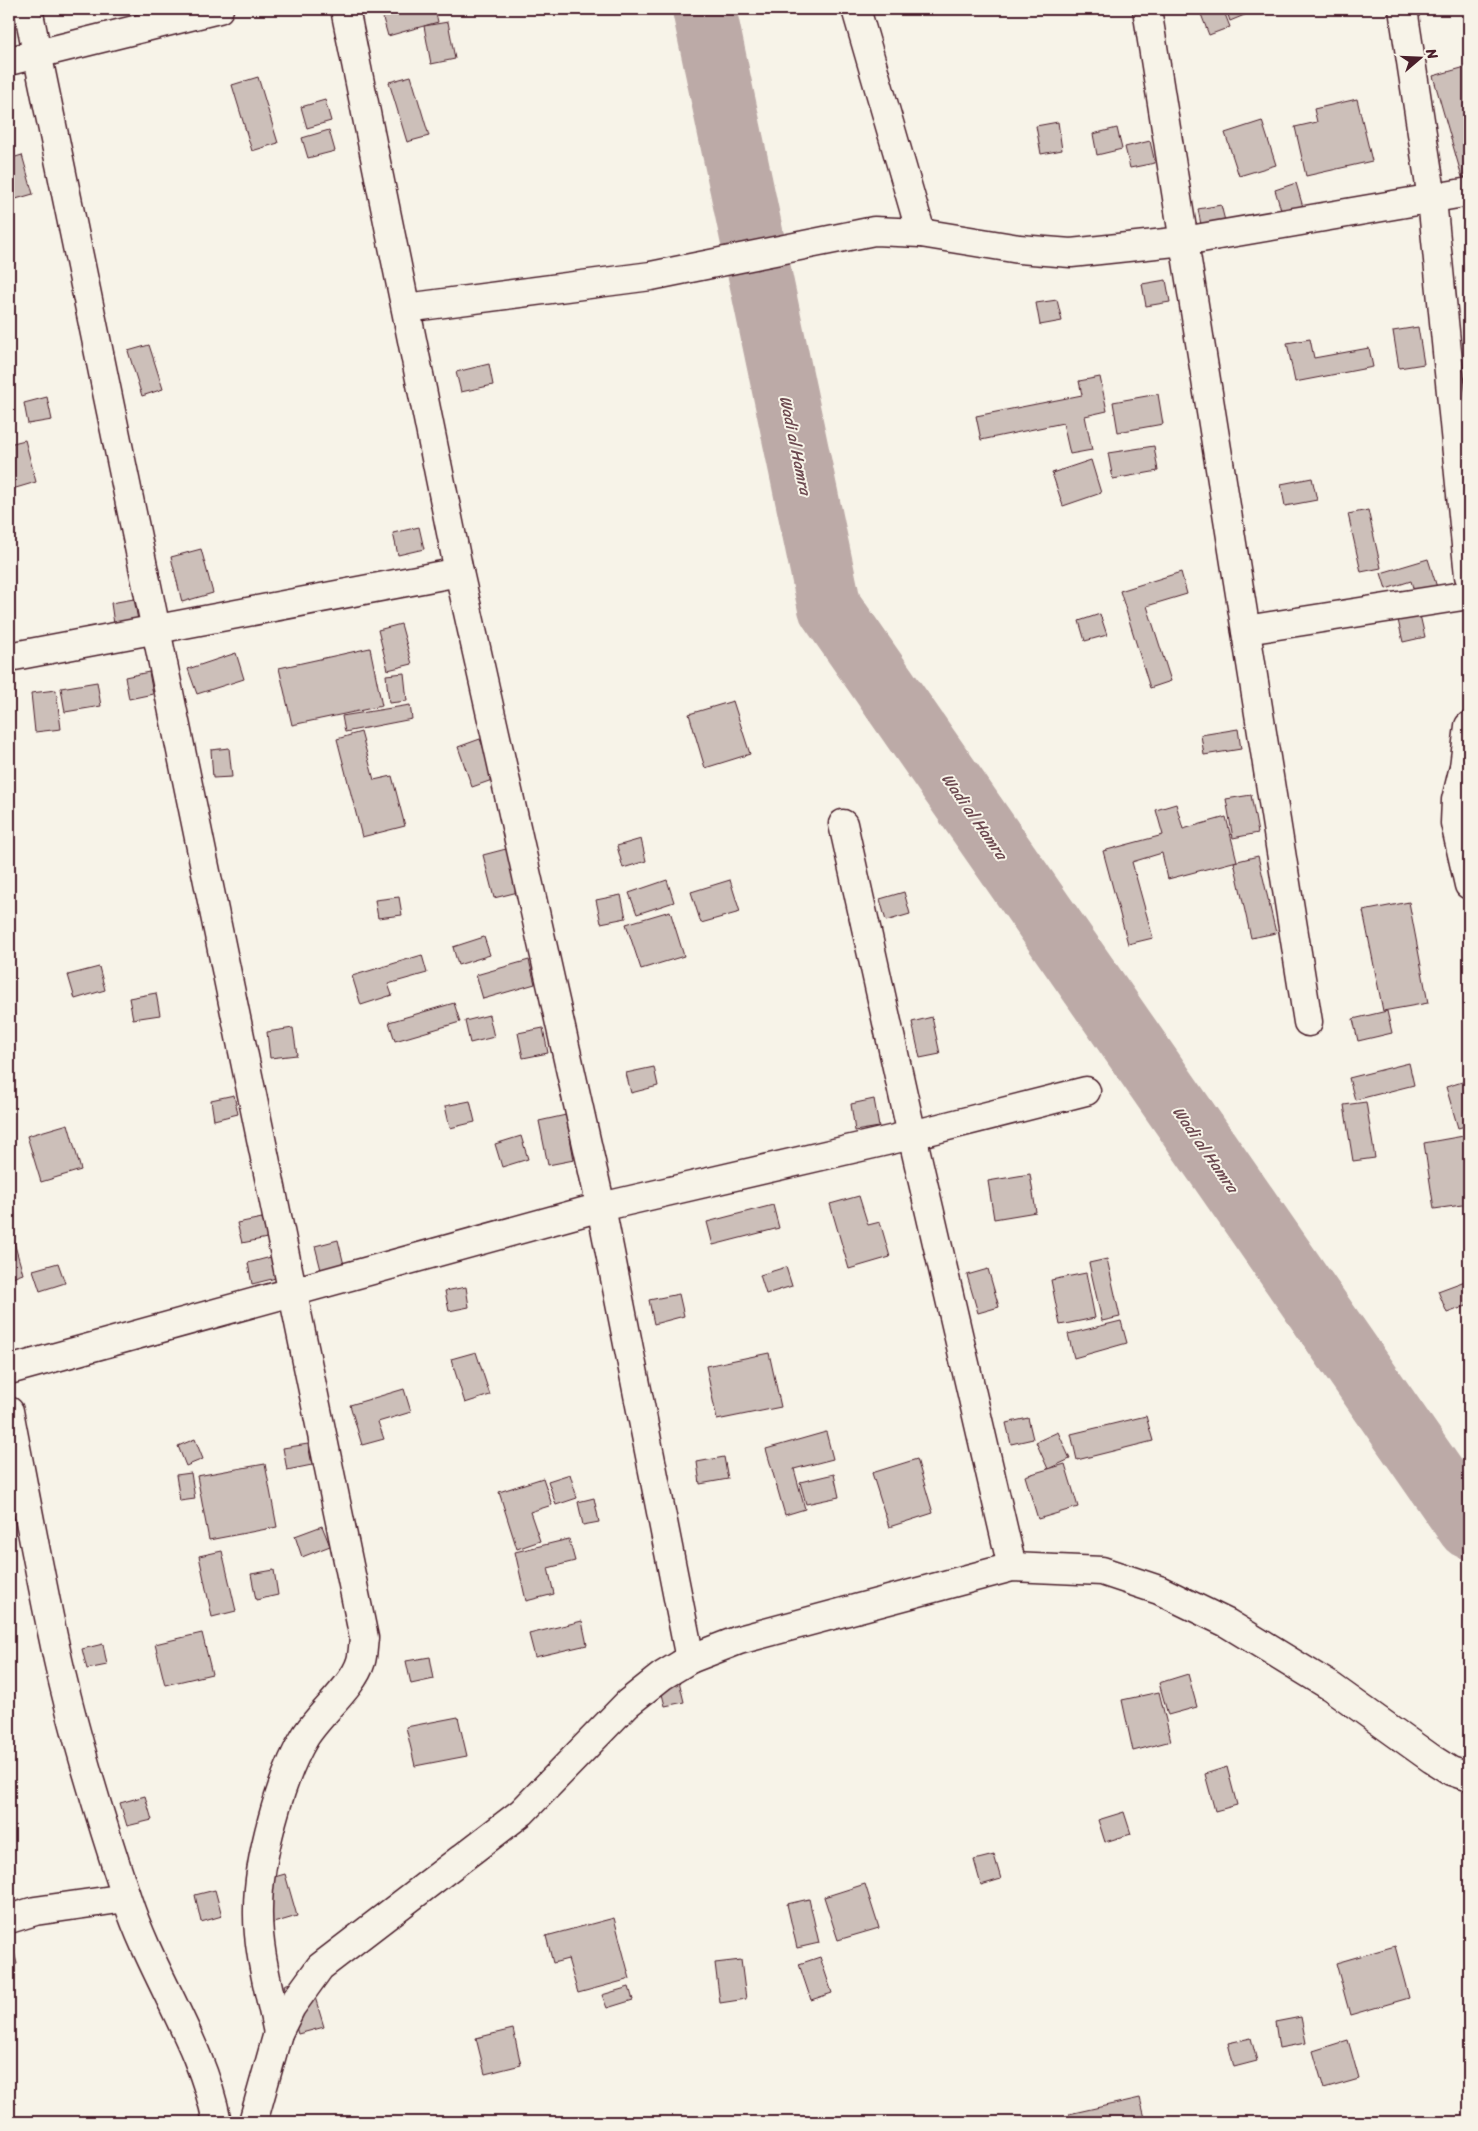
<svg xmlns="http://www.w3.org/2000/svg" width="1478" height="2131" font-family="Sriracha,sans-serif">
	<rect width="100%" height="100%" fill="#f7f3e8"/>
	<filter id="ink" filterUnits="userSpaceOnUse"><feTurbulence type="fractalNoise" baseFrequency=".02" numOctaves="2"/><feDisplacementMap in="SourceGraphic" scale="10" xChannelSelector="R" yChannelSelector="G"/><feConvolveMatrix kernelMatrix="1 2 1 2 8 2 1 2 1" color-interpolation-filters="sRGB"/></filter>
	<g filter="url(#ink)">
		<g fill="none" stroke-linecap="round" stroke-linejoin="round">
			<path stroke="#bcaaa7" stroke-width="64" d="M704 9 830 608 1469 1527"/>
		</g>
		<g fill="#ccbfb9" stroke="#4a1f2b">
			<path d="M406 9H435L438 22 388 36 382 15Z"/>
			<path d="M1199 9H1223L1230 27 1209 35Z"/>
			<path d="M1226 9H1253L1254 11 1230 21Z"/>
			<path d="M448 22 455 59 431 64 424 26Z"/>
			<path d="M1469 66V175L1462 177 1433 76Z"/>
			<path d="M411 76 429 136 407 142 389 82Z"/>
			<path d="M258 77 278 143 252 151 232 85Z"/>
			<path d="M1357 99 1372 161 1306 176 1295 127 1317 122 1314 109Z"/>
			<path d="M325 100 331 121 307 128 301 107Z"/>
			<path d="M1262 121 1276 165 1239 176 1225 133Z"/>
			<path d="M1058 122 1062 150 1041 154 1036 126Z"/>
			<path d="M1117 128 1122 149 1097 155 1093 134Z"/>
			<path d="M329 130 335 151 308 158 302 138Z"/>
			<path d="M1150 141 1155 163 1130 168 1125 147Z"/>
			<path d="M22 155 33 194 9 201V159Z"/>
			<path d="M1296 183 1305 214 1284 220 1275 190Z"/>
			<path d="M1221 205 1226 225 1202 230 1198 209Z"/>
			<path d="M1166 280 1170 302 1146 306 1142 284Z"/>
			<path d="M1057 300 1062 321 1040 325 1036 303Z"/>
			<path d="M1418 327 1424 364 1399 368 1393 331Z"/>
			<path d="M1310 339 1314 358 1369 348 1373 367 1295 382 1287 343Z"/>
			<path d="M149 345 163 389 142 396 128 351Z"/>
			<path d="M489 364 493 385 461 392 456 372Z"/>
			<path d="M1100 377 1107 411 1085 416 1092 450 1070 454 1063 423 981 440 976 416 1082 395 1079 381Z"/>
			<path d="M1158 394 1163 424 1118 432 1113 402Z"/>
			<path d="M47 397 52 420 28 424 24 403Z"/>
			<path d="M25 440 36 482 9 490V444Z"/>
			<path d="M1154 446 1158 471 1113 479 1108 453Z"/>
			<path d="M1091 460 1101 493 1063 506 1052 473Z"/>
			<path d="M1312 478 1317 500 1285 506 1281 484Z"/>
			<path d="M1368 510 1381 568 1361 572 1348 514Z"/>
			<path d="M419 527 424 549 398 555 393 533Z"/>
			<path d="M201 549 213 593 182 602 171 557Z"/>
			<path d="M1428 559 1442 603 1419 609 1411 581 1386 589 1381 573Z"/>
			<path d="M1181 572 1187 594 1147 606 1171 681 1150 688 1120 591Z"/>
			<path d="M134 599 138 620 114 624 111 603Z"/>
			<path d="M1100 614 1107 635 1085 641 1079 621Z"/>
			<path d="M1420 615 1425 637 1403 642 1398 620Z"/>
			<path d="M401 624 412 664 388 670 378 630Z"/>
			<path d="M370 648 382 706 292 725 279 668Z"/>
			<path d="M236 653 244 679 197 694 188 669Z"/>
			<path d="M149 672 153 694 129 699 125 677Z"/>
			<path d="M404 673 407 701 389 703 386 675Z"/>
			<path d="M97 682 101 706 65 712 61 688Z"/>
			<path d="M56 690 61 729 35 732 31 693Z"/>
			<path d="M733 701 750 754 705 768 689 714Z"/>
			<path d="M410 705 412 719 345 732 342 716Z"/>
			<path d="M1238 729 1241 749 1204 755 1201 735Z"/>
			<path d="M361 732 374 780 392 776 405 826 362 837 337 739Z"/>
			<path d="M480 739 495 779 472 787 458 747Z"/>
			<path d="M229 748 232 777 213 778 211 750Z"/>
			<path d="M1251 795 1258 833 1233 838 1226 799Z"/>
			<path d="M1176 804 1183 829 1226 817 1237 861 1168 879 1162 853 1132 862 1153 938 1128 944 1103 851 1163 835 1156 810Z"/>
			<path d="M641 839 646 861 623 868 617 846Z"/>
			<path d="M506 849 518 892 494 898 483 855Z"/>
			<path d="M1258 856 1276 933 1251 938 1234 862Z"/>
			<path d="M667 880 674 902 637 914 629 893Z"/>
			<path d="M730 880 740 912 701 923 691 892Z"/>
			<path d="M904 892 910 914 886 921 880 899Z"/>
			<path d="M621 895 626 918 601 923 596 900Z"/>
			<path d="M399 897 402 915 378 918 375 900Z"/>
			<path d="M1409 902 1428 1003 1383 1011 1363 911Z"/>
			<path d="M670 911 684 956 641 969 626 924Z"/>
			<path d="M484 937 490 955 458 965 453 947Z"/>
			<path d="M422 955 427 973 388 984 392 995 361 1005 352 976Z"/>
			<path d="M529 960 535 984 483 999 476 975Z"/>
			<path d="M99 967 105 990 75 999 68 975Z"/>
			<path d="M156 993 160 1015 133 1019 129 998Z"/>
			<path d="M454 1003 460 1022 395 1041 389 1022Z"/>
			<path d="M1387 1011 1392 1033 1358 1041 1353 1019Z"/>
			<path d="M489 1015 494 1037 470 1043 465 1021Z"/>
			<path d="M932 1017 940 1054 920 1058 912 1022Z"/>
			<path d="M293 1028 297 1055 270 1058 267 1032Z"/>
			<path d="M543 1028 548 1053 523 1058 518 1033Z"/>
			<path d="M1409 1063 1414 1085 1355 1100 1349 1078Z"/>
			<path d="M654 1067 658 1086 631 1093 626 1073Z"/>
			<path d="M1469 1080V1125L1458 1128 1446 1087Z"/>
			<path d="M234 1095 238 1114 214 1120 211 1100Z"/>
			<path d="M874 1099 879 1127 855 1131 851 1104Z"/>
			<path d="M470 1101 475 1122 450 1128 445 1106Z"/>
			<path d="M1366 1102 1375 1158 1353 1161 1344 1105Z"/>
			<path d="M566 1115 574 1160 548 1165 539 1121Z"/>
			<path d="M68 1124 81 1170 41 1182 27 1136Z"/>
			<path d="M1469 1135V1204L1434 1209 1424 1143Z"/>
			<path d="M521 1136 528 1159 502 1167 495 1144Z"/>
			<path d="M1030 1174 1036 1212 994 1219 988 1181Z"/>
			<path d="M859 1196 868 1225 880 1222 890 1257 849 1269 830 1204Z"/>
			<path d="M773 1205 779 1228 713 1245 707 1222Z"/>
			<path d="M262 1218 267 1238 242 1243 237 1223Z"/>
			<path d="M12 1235 23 1274 9 1279V1236Z"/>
			<path d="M338 1240 344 1265 321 1270 315 1246Z"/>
			<path d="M271 1257 276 1278 252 1284 248 1263Z"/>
			<path d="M1107 1259 1120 1317 1102 1321 1089 1263Z"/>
			<path d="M58 1263 65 1283 40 1291 33 1270Z"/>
			<path d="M786 1267 792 1286 766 1294 760 1275Z"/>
			<path d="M988 1269 999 1307 978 1313 967 1275Z"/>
			<path d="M1086 1273 1095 1318 1060 1325 1051 1280Z"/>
			<path d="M1465 1281 1469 1291V1305L1447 1313 1438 1291Z"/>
			<path d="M466 1287 469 1307 449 1311 445 1291Z"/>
			<path d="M679 1294 684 1316 654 1324 649 1300Z"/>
			<path d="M1121 1321 1127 1343 1074 1358 1068 1334Z"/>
			<path d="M476 1352 490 1395 465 1403 451 1359Z"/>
			<path d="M769 1353 781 1407 717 1420 706 1366Z"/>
			<path d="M404 1389 411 1412 378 1422 384 1439 362 1445 350 1405Z"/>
			<path d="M1146 1416 1153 1441 1077 1460 1071 1434Z"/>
			<path d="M1028 1418 1033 1439 1011 1444 1006 1423Z"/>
			<path d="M826 1432 833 1459 794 1469 805 1509 785 1515 766 1449Z"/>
			<path d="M1058 1432 1070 1459 1048 1469 1036 1442Z"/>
			<path d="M195 1439 203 1459 186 1466 178 1446Z"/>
			<path d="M308 1444 312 1465 287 1470 283 1448Z"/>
			<path d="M724 1457 728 1479 700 1484 697 1462Z"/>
			<path d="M917 1459 933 1513 889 1527 872 1473Z"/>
			<path d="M265 1464 277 1527 209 1540 197 1476Z"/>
			<path d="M1065 1464 1078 1507 1038 1519 1025 1476Z"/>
			<path d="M191 1473 195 1499 180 1501 176 1475Z"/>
			<path d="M570 1474 577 1498 556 1505 548 1481Z"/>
			<path d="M834 1474 839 1497 806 1504 800 1482Z"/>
			<path d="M543 1478 552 1505 530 1512 540 1541 517 1549 499 1492Z"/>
			<path d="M594 1498 599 1522 583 1525 578 1502Z"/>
			<path d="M322 1526 330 1546 302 1557 295 1536Z"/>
			<path d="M569 1539 575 1561 548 1568 554 1594 526 1601 515 1552Z"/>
			<path d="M222 1551 236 1611 212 1617 199 1556Z"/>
			<path d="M274 1570 278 1595 256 1600 251 1574Z"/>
			<path d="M582 1621 587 1645 535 1657 529 1634Z"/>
			<path d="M202 1633 212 1674 165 1685 155 1644Z"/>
			<path d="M103 1644 107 1665 87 1669 82 1649Z"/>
			<path d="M430 1657 434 1679 411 1684 406 1661Z"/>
			<path d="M1188 1674 1197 1707 1168 1715 1159 1683Z"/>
			<path d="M679 1681 684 1702 665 1706 660 1686Z"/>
			<path d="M1159 1692 1171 1741 1133 1751 1122 1700Z"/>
			<path d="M458 1717 467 1756 415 1766 406 1727Z"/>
			<path d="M1227 1767 1237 1805 1215 1811 1205 1774Z"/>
			<path d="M145 1796 152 1820 127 1826 120 1803Z"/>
			<path d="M1124 1812 1131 1834 1105 1842 1098 1820Z"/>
			<path d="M994 1855 1001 1879 981 1885 974 1860Z"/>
			<path d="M285 1874 297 1916 270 1924 257 1882Z"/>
			<path d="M865 1884 879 1928 838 1940 824 1897Z"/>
			<path d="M215 1890 222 1916 201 1922 195 1895Z"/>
			<path d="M809 1899 819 1943 797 1948 787 1904Z"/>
			<path d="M614 1918 630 1979 578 1993 568 1959 553 1963 546 1936Z"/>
			<path d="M12 1943 17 1964 9 1966V1944Z"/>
			<path d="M1395 1946 1409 1998 1350 2015 1336 1963Z"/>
			<path d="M820 1957 832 1993 811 2000 799 1964Z"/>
			<path d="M741 1960 746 1999 720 2003 715 1963Z"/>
			<path d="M309 1977 324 2027 298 2034 284 1985Z"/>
			<path d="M629 1987 633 2000 607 2008 602 1995Z"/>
			<path d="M1301 2017 1306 2043 1279 2048 1275 2022Z"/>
			<path d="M513 2029 521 2065 485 2074 476 2038Z"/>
			<path d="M1251 2038 1257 2061 1234 2067 1228 2043Z"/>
			<path d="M1348 2040 1359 2079 1324 2089 1313 2051Z"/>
			<path d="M1140 2098 1146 2122H1071L1069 2114Z"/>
		</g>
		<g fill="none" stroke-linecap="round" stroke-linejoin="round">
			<g stroke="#4a1f2b" stroke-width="31">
				<g id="minor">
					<path d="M28 9 364 1638C363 1645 363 1654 361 1661 354 1686 319 1714 305 1737 280 1778 258 1861 258 1909 257 1950 270 1993 278 2033"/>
					<path d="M345 9 459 572 601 1207 690 1659"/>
					<path d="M856 9 921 233"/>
					<path d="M1147 9 1308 1022"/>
					<path d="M1403 9 1432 199 1469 576"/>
					<path d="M9 61 219 9"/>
					<path d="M406 308 651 276 874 231 921 233 1019 249 1071 253 1184 241 1469 192"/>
					<path d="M1246 630 1469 595"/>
					<path d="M9 657 459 572"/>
					<path d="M1469 766 1464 767 1456 800 1455 823 1469 885"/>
					<path d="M1464 767 1469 726"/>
					<path d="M843 824 912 1135 1012 1567"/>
					<path d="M9 1370 601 1207 912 1135 1086 1091"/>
					<path d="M9 1411C25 1494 40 1577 58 1660 76 1740 101 1821 127 1899 152 1976 202 2043 217 2122"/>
					<path d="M9 1919 35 1911 126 1898"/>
					<path d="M253 2122 278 2033 291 2007 320 1967 522 1812 628 1703 662 1676 690 1659 739 1640 1012 1567 1102 1571 1159 1590 1227 1623 1330 1686 1432 1759 1451 1771 1469 1777"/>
				</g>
			</g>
			<use href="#minor" stroke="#f7f3e8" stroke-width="28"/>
		</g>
	</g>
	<g text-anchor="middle" stroke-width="4" stroke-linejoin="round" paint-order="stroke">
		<g font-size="16" font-style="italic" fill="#6c4950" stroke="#f7f3e8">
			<text transform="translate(796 445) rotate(78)" y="6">Wadi al Hamra</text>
			<text transform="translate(975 816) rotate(55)" y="6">Wadi al Hamra</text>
			<text transform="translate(1206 1149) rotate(55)" y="6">Wadi al Hamra</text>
		</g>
	</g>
	<rect width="1478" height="2131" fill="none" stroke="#f7f3e8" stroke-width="30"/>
	<rect x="15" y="15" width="1448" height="2101" fill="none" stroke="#4a1f2b" stroke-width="2" filter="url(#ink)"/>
	<g transform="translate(1420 58) rotate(71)" stroke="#f7f3e8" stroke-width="4" paint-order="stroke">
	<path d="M0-4L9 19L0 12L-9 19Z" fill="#4a1f2b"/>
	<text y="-8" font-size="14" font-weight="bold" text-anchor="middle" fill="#4a1f2b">N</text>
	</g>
</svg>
